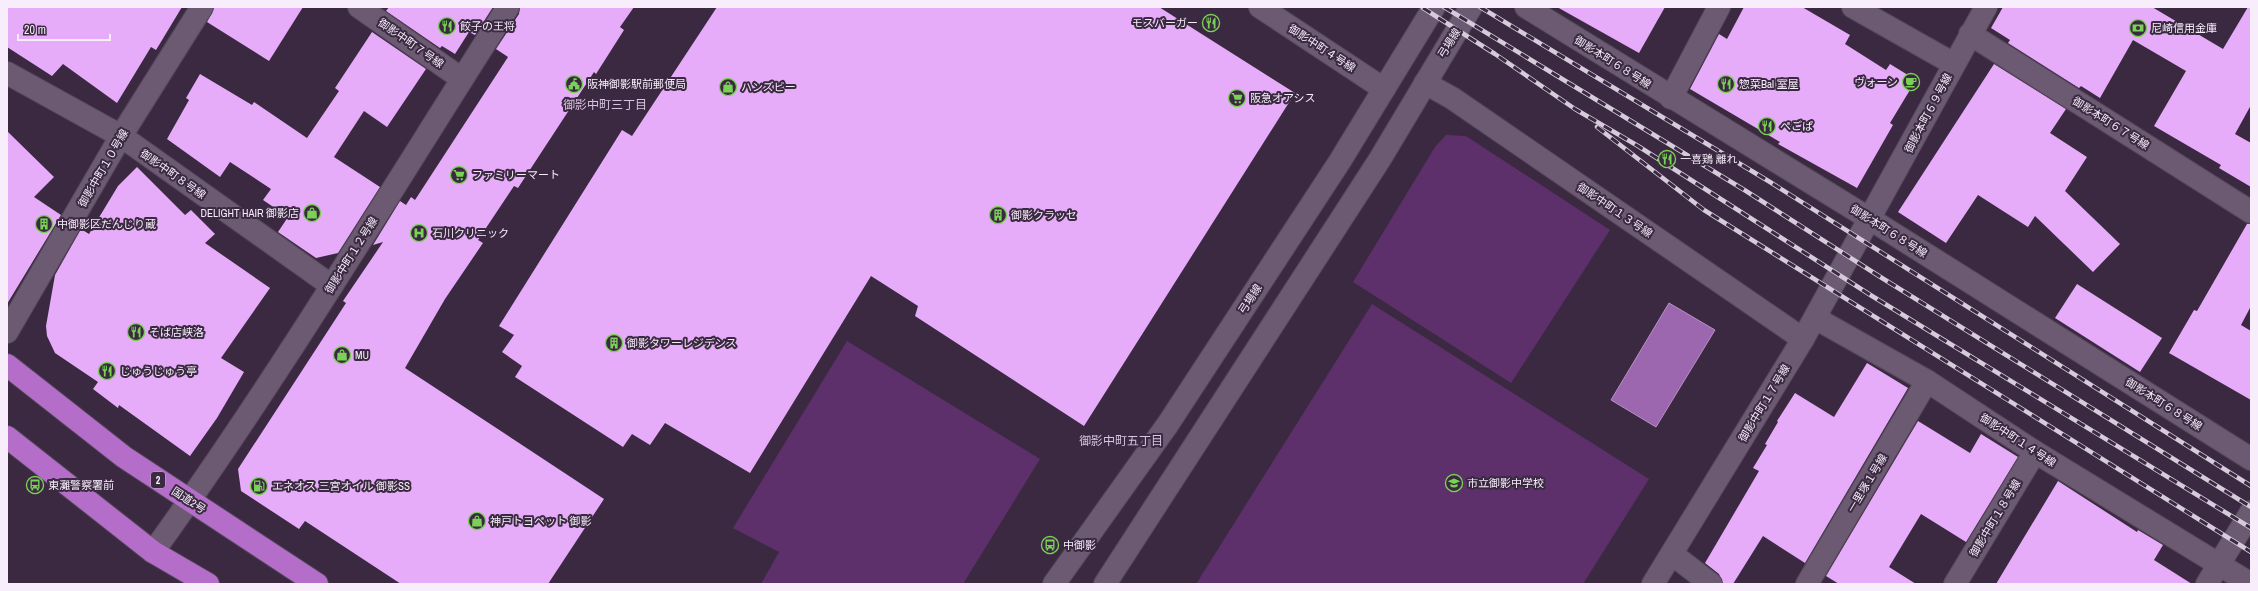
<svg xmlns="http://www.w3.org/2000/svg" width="2258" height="591" font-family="'Archivo Narrow','Noto Sans JP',sans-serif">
	<rect width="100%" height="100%" fill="#3a2940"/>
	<g fill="#5d306b">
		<path d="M1446 135 1466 136 1610 230 1511 383 1353 282 1435 147Z"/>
		<path d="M1372 304 1649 479 1583 584H1196Z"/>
		<path d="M847 341 1040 459 963 584H761L779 552 733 528Z"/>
	</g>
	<path fill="#9d67af" stroke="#b88fc6" d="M1669 303 1715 330 1656 427 1611 400Z"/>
	<g fill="#e6acf9">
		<path d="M7 7H182L156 50 151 47 117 103 63 64 52 76 7 47Z"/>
		<path d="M214 7H303L269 61 207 22Z"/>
		<path d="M389 7H493L475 35 469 32 455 54 442 46 440 48 386 11Z"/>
		<path d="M520 7H634L620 27 624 30 596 74 594 72 518 188 514 186 478 240 483 243 445 299 405 368 604 499 548 584H401L305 521 299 529 241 491 238 469 346 303 343 301 383 242 373 245 400 201 406 205 411 197 415 200 508 57 496 49 519 14Z"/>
		<path d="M717 7H1159L1295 93 1084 426 915 316 918 306 871 276 750 473 665 423 650 445 632 434 623 447 515 377 522 366 502 352 514 335 499 326 622 130 632 136Z"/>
		<path d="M1557 7H1665L1639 53Z"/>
		<path d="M1744 7H1802L1850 35 1845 44 1886 70 1890 64 1916 80 1890 123 1893 125 1857 188 1778 144 1780 142 1690 89 1719 34 1727 39Z"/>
		<path d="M2003 7H2152L2223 49 2248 7H2251V105L2235 134 2251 143V187L2219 168 2221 165 2154 126 2186 71 2133 40 2100 98 2081 86 2079 88 2008 43 2010 40 1991 28Z"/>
		<path d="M372 32 426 69 387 127 364 111 334 157 380 187 338 253 316 258 278 232 288 217 263 200 271 189 230 162 220 177 167 139 189 100 186 98 200 74 252 105 254 102 307 138 339 91 335 88Z"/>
		<path d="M1994 64 2066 109 2050 133 2087 157 2065 191 2120 244 2093 272 2035 216 2028 227 1978 195 1946 243 1898 212Z"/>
		<path d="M7 131 54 177 34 197 61 215 7 304Z"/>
		<path d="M137 167 185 215 191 210 215 234 205 243 270 288 221 358 244 372 217 418 190 456 119 405 118 408 93 389 98 382 55 353 47 336 46 326 55 275 81 229 89 234 118 186Z"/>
		<path d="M2247 224H2251V306L2241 325 2251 331V400L2169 353 2194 310 2197 311Z"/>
		<path d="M2077 284 2162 338 2140 372 2055 318Z"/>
		<path d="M1867 363 1908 388 1805 563 1763 536 1733 584H1723L1719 574 1705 563 1759 471 1753 468 1767 445 1765 444 1778 422 1777 421 1795 393 1834 417Z"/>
		<path d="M1918 421 1970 453 1981 434 2018 457 1966 542 1921 514 1889 567 1916 584H1839L1826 576Z"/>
		<path d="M2058 481 2137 532 2138 530 2163 545 2154 560 2192 584H1996Z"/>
	</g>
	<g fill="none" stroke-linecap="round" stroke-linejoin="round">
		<g stroke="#544659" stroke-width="24">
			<g id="minor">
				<path d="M359 7 462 79"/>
				<path d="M1260 7 1384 89"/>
				<path d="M1526 7 1870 219 2251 459"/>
				<path d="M1853 7 1954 64"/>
				<path d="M1970 34 2251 212"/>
				<path d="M7 73 121 136 332 286"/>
				<path d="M1425 83 1452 98 1803 339"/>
				<path d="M1671 98 1719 7"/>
				<path d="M1815 318 1927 381 2035 452 2251 584"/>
				<path d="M7 332 121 136 202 7"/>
				<path d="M153 552C280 376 391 190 508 7"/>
				<path d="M1672 554 1711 584"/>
				<path d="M1054 584 1168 424 1340 161 1434 7"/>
				<path d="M1105 584 1380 159 1471 7"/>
				<path d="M1653 584 1803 339 1986 7"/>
				<path d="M1807 584 1927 381"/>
				<path d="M1955 584 2035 452"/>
				<path d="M2207 584 2251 512"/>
			</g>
		</g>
		<g stroke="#544659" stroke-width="24">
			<g id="highway">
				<path d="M7 365 124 457 317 584"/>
				<path d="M7 437 153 552 208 584"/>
			</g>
		</g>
		<use href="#minor" stroke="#6c5972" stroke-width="22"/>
		<use href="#highway" stroke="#b46eca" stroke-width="22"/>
		<g stroke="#d6cbda" stroke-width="4.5">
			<g id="rail">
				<path d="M1444 7 1746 191 1882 278 2251 507"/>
				<path d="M1480 7 1770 182 2251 486"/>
				<path d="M1423 8 1495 54 1575 109 1638 146 1872 296 2251 528"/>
				<path d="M1597 127 1704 210 2251 552"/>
			</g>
		</g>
		<use href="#rail" stroke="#3a2940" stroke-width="3" stroke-dasharray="9" stroke-linecap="butt"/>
	</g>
	<defs>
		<g id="restaurant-ring" transform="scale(0.9)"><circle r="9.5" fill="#3a2940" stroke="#7ad156" stroke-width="1.5"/><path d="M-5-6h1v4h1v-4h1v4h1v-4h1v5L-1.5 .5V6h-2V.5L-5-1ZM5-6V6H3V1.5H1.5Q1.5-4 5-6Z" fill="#7ad156"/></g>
		<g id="bank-ring" transform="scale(0.9)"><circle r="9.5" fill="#3a2940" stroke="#7ad156" stroke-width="1.5"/><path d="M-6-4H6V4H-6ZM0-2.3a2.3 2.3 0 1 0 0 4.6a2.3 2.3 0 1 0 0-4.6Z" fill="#7ad156"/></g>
		<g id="cafe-ring" transform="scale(0.9)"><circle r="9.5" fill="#3a2940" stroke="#7ad156" stroke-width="1.5"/><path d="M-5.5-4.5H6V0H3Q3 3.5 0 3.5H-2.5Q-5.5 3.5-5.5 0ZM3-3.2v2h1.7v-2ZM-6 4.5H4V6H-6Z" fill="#7ad156"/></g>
		<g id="civic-ring" transform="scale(0.9)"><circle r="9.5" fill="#3a2940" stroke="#7ad156" stroke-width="1.5"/><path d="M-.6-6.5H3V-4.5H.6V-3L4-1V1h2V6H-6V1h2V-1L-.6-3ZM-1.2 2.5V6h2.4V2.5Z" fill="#7ad156"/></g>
		<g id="shop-ring" transform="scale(0.9)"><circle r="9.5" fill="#3a2940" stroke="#7ad156" stroke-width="1.5"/><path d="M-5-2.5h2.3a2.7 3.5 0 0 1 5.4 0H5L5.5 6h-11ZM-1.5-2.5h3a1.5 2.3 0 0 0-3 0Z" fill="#7ad156"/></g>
		<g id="supermarket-ring" transform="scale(0.9)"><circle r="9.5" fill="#3a2940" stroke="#7ad156" stroke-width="1.5"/><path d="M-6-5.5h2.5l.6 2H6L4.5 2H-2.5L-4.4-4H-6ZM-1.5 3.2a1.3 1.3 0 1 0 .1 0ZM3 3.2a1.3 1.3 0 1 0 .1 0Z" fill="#7ad156"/></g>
		<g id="building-ring" transform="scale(0.9)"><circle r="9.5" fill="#3a2940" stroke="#7ad156" stroke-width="1.5"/><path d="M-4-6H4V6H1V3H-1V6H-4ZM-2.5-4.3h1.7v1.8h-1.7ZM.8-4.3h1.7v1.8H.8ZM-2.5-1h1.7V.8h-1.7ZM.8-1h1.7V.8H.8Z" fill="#7ad156"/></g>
		<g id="hospital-ring" transform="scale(0.9)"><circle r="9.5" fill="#3a2940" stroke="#7ad156" stroke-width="1.5"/><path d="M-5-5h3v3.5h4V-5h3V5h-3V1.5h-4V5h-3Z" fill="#7ad156"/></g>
		<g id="school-ring" transform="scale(0.9)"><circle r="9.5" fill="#3a2940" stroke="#7ad156" stroke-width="1.5"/><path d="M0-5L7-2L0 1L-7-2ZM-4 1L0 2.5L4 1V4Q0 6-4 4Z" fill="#7ad156"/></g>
		<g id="bus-ring" transform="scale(0.9)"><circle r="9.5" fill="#3a2940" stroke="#7ad156" stroke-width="1.5"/><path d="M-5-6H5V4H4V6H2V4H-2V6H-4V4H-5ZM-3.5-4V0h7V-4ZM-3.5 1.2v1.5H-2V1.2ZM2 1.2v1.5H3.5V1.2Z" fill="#7ad156"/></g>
		<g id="fuel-ring" transform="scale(0.9)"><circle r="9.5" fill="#3a2940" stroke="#7ad156" stroke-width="1.5"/><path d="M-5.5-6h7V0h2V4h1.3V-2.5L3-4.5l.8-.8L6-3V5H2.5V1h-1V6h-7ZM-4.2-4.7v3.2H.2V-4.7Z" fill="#7ad156"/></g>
	</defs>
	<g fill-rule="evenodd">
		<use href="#restaurant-ring" x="1211" y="23"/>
		<use href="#restaurant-ring" x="447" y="26"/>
		<use href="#bank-ring" x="2138" y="28"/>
		<use href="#cafe-ring" x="1911" y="82"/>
		<use href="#civic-ring" x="574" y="84"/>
		<use href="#restaurant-ring" x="1726" y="84"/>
		<use href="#shop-ring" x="728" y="87"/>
		<use href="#supermarket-ring" x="1237" y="98"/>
		<use href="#restaurant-ring" x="1767" y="126"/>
		<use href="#restaurant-ring" x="1667" y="159"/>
		<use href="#supermarket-ring" x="459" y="175"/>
		<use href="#shop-ring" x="312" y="213"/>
		<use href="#building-ring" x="998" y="215"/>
		<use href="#building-ring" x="44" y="224"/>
		<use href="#hospital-ring" x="419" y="233"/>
		<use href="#restaurant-ring" x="136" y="332"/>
		<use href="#building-ring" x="614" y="343"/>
		<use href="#shop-ring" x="342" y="355"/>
		<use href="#restaurant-ring" x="107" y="371"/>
		<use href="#school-ring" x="1454" y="483"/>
		<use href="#bus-ring" x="35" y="485"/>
		<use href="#fuel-ring" x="259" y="486"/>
		<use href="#shop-ring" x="477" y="521"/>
		<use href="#bus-ring" x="1050" y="545"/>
	</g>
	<g text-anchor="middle" stroke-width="4" stroke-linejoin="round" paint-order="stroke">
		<rect fill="#3a2940" stroke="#beb2c3" stroke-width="1" x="151" y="472" width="14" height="16" rx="3"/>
		<g font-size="10" font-weight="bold" fill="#f7edfb">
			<text x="158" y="484">2</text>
		</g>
		<g font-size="11" fill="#f7edfb" stroke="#3a2940" text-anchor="start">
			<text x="1198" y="27" text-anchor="end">モスバーガー</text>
			<text x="460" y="30">餃子の王将</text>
			<text x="2151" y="32">尼崎信用金庫</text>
			<text x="1898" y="86" text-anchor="end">ヴォーン</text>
			<text x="587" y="88">阪神御影駅前郵便局</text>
			<text x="1739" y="88">惣菜Bal 室屋</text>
			<text x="741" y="91">ハンズビー</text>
			<text x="1250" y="102">阪急オアシス</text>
			<text x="1780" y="130">ぺごぱ</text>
			<text x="1680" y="163">一喜鶏 離れ</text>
			<text x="472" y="179">ファミリーマート</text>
			<text x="299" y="217" text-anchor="end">DELIGHT HAIR 御影店</text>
			<text x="1011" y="219">御影クラッセ</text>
			<text x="57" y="228">中御影区だんじり蔵</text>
			<text x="432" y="237">石川クリニック</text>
			<text x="149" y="336">そば店峡洛</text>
			<text x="627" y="347">御影タワーレジデンス</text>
			<text x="355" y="359">MU</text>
			<text x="120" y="375">じゅうじゅう亭</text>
			<text x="1467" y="487">市立御影中学校</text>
			<text x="48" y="489">東灘警察署前</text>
			<text x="272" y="490">エネオス 三宮オイル 御影SS</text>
			<text x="490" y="525">神戸トヨペット 御影</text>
			<text x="1063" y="549">中御影</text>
		</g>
		<g font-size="11" fill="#f7edfb" stroke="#3a2940">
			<text transform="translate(411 43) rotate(35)" y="4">御影中町７号線</text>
			<text transform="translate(1449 43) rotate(-58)" y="4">弓場線</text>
			<text transform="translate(1322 48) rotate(33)" y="4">御影中町４号線</text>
			<text transform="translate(1613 62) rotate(32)" y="4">御影本町６８号線</text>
			<text transform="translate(1928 113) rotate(-62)" y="4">御影本町６９号線</text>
			<text transform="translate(2111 123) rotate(32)" y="4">御影本町６７号線</text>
			<text transform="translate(103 168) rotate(-60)" y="4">御影中町１０号線</text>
			<text transform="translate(173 174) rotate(35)" y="4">御影中町８号線</text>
			<text transform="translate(1615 210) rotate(34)" y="4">御影中町１３号線</text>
			<text transform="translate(1889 231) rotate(32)" y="4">御影本町６８号線</text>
			<text transform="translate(351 255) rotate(-58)" y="4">御影中町１２号線</text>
			<text transform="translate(1250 299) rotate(-57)" y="4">弓場線</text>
			<text transform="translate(1764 403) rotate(-59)" y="4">御影中町１７号線</text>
			<text transform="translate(2164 404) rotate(32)" y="4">御影本町６８号線</text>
			<text transform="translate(2018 440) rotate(33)" y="4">御影中町１４号線</text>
			<text transform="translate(1867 483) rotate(-59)" y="4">一里塚１号線</text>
			<text transform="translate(189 500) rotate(33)" y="4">国道2号</text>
			<text transform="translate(1995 518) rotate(-59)" y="4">御影中町１８号線</text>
		</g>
		<g font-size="12" fill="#d8c3e0" stroke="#3a2940">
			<text x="605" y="109">御影中町三丁目</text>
			<text x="1121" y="445">御影中町五丁目</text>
		</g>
	</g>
	<rect width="2258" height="591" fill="none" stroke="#f7edfb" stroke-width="16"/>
	<path d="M18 34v6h92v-6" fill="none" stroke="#f7edfb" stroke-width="2"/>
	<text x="24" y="34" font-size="12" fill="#f7edfb" stroke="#3a2940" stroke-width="3" paint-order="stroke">20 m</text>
</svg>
